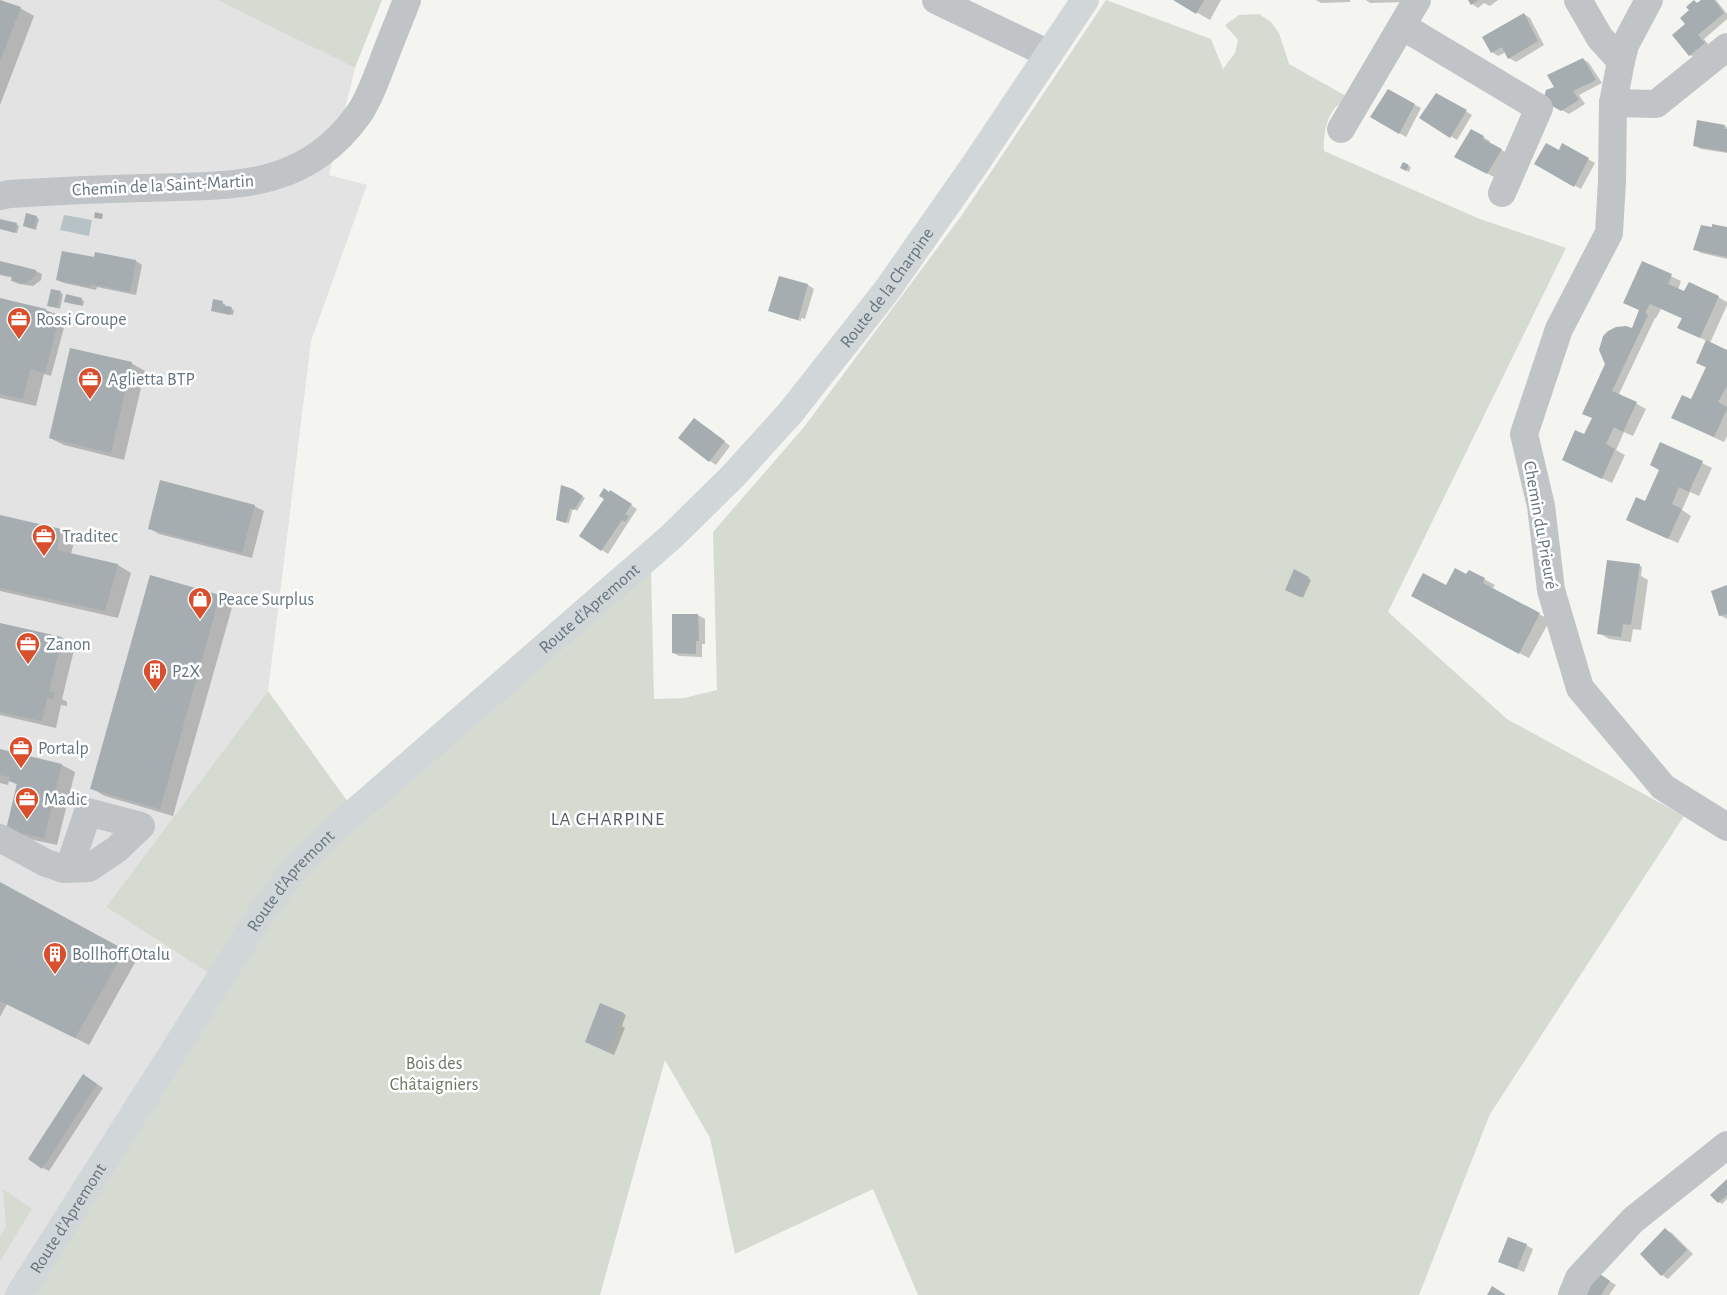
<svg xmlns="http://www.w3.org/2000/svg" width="1727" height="1295" font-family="'Alegreya Sans',sans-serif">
	<rect width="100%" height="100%" fill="#f4f4f1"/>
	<path fill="#e2e3e2" d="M0 0H217L355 68 329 175 367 185 311 341 268 691 106 907 210 974 211 976 5 1295H0Z"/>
	<g fill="#d6dbd2">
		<path d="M217 0H382L355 68Z"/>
		<path d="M1106 0 1211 39 1223 69 1235 53 1238 40 1225 25 1239 15 1259 14 1271 22 1279 33 1289 64 1346 96C1343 101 1339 104 1335 108 1326 118 1323 138 1324 151L1480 219 1566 248 1388 612 1507 719 1684 816 1490 1114 1419 1295H918L873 1189 735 1254 710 1138 665 1060 600 1295H34L268 928 296 885 325 851 651 566 654 699 684 698 717 690 713 532 804 427 962 215Z"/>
		<path d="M268 691 348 802 210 974 106 907Z"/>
		<path d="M3 1189 32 1209 0 1261V1237L6 1226Z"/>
	</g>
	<path fill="#b6c2c6" d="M64 215 92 220 89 236 60 230Z"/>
	<g fill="#0003">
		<path d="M0 0 20 8 34 16 0 105Z"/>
		<path d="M1175 0H1221L1210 20Z"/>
		<path d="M1316 0H1350V2L1321 3Z"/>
		<path d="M1366 0H1407V2L1370 3Z"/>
		<path d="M1469 0H1498L1490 6 1484 3 1478 8 1472 4Z"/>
		<path d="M1703 0H1716L1727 14V19L1704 39 1710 47 1697 59 1690 55 1686 24 1694 1 1699 4Z"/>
		<path d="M1524 14 1530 18 1544 45 1516 62 1509 58 1506 52 1498 56 1492 52Z"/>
		<path d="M1583 59 1589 63 1602 83 1579 95 1585 104 1569 114 1544 100Z"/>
		<path d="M1388 90 1421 108 1406 137 1372 117Z"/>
		<path d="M1436 94 1472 115 1457 140 1421 118Z"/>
		<path d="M1724 126 1727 127V153L1701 149 1695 146Z"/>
		<path d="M1472 131 1490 141 1489 143 1507 153 1494 177 1456 156Z"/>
		<path d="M1562 145 1595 163 1581 189 1536 164 1559 151Z"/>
		<path d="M1403 164 1411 167 1409 172 1402 168Z"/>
		<path d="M36 217 39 219 36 230 24 226Z"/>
		<path d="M16 224 19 226 17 233 0 228V226Z"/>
		<path d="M1727 228V259L1701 253 1695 249 1713 229Z"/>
		<path d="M95 259 136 261 142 265 136 295 97 287 96 290 64 283 57 280Z"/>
		<path d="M0 263 36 271 42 274 41 280 33 286 19 284 12 281 13 278 0 275Z"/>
		<path d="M1643 263 1681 281 1678 290 1685 293 1718 297 1727 302V305L1710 343 1727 351V436L1724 442 1683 423 1707 368 1697 363 1707 341 1689 333 1683 319 1661 309 1656 318H1655L1619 394 1646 409 1633 436 1624 432 1616 450 1625 455 1612 483 1574 465 1641 311 1625 303Z"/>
		<path d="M780 277 808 285 814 289 805 319 801 318V321L789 318 770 311Z"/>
		<path d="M52 290 63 294 60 309 49 305Z"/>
		<path d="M0 299 46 310 66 320 51 376 44 374 36 406 0 398Z"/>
		<path d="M81 299 84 301 83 306 68 303Z"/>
		<path d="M222 303 225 304V307L234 310 233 315 212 310Z"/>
		<path d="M131 363 145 371 124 460 64 445 50 438Z"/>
		<path d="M706 427 730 446 716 465 710 461Z"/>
		<path d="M1702 463 1712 468 1699 496 1690 492 1682 510 1691 516 1678 543 1637 525 1646 503Z"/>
		<path d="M572 490 585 498 577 511 573 508 569 523 560 521Z"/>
		<path d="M617 496 637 509 608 554 581 536Z"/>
		<path d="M254 506 264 511 252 558 159 534 149 528Z"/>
		<path d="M0 516 61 530 75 538 71 554 118 565 131 573 118 618 0 591Z"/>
		<path d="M1639 565 1642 567 1641 576 1648 580 1641 630 1633 629 1631 642 1609 639 1599 633Z"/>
		<path d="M1295 571 1311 580 1303 598 1287 589Z"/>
		<path d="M1469 571 1495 585 1492 589 1550 620 1529 658 1422 602 1467 576Z"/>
		<path d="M1727 587V619L1720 615Z"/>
		<path d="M220 596 233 604 173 816 105 796 91 788Z"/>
		<path d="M673 615H698L705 619V644H702V657L679 656 673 653Z"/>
		<path d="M0 624 62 638 75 646 62 699 67 702V706L61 705 56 728 0 715Z"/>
		<path d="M0 751 62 765 75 772 57 845 20 837 7 829 18 785 9 781 8 785 0 783Z"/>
		<path d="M0 884 137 959 89 1045 7 1004 0 1017Z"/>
		<path d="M624 1014 626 1015 622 1026 625 1028 614 1055 586 1042Z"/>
		<path d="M89 1079 103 1088 49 1171 43 1168Z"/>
		<path d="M1727 1181V1199L1722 1204 1719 1202Z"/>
		<path d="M1666 1230 1672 1233 1693 1254 1668 1279 1662 1275 1641 1254Z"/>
		<path d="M1526 1245 1533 1249 1524 1272 1506 1265Z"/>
		<path d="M1598 1274 1616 1285 1609 1295H1584Z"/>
	</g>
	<g fill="#a5adb1">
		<path d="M0 0 21 7 0 61Z"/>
		<path d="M1173 0H1204L1196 14Z"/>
		<path d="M1468 0H1478L1471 5Z"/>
		<path d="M1694 0 1697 3 1701 0H1714L1724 13 1698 35 1705 43 1689 56 1672 35 1685 24 1680 18 1689 10 1686 7Z"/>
		<path d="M1524 13 1538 41 1508 59 1502 47 1491 53 1482 37Z"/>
		<path d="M1583 58 1596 80 1573 91 1579 100 1561 111 1543 101 1546 90 1554 87 1547 75Z"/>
		<path d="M1388 89 1415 104 1399 134 1370 117Z"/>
		<path d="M1436 93 1467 110 1450 138 1419 118Z"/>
		<path d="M1697 120 1725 125 1724 129H1727V152L1693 146Z"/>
		<path d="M1471 129 1484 136 1483 139 1502 149 1487 174 1454 157Z"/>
		<path d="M1546 143 1559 150 1562 143 1589 158 1574 187 1534 164Z"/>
		<path d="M1403 162 1409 165 1406 171 1400 168Z"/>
		<path d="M95 212 103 214 102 219 94 218Z"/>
		<path d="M26 213 37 216 34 229 23 226Z"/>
		<path d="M0 219 17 223 15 233 0 229Z"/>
		<path d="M1712 224 1727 227V257L1693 250 1701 225 1712 227Z"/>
		<path d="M62 251 94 257 95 252 136 260 130 292 90 284V287L56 280Z"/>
		<path d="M0 261 36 270 35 276 26 283 11 281 12 276 0 274Z"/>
		<path d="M1642 261 1672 274 1668 284 1684 291 1689 282 1719 296 1700 338 1677 328 1682 318 1650 304 1645 313 1648 315 1612 391 1637 402 1623 432 1614 427 1606 444 1615 449 1602 479 1562 460 1575 430 1584 434 1592 418 1582 414 1605 364 1599 350 1603 336 1608 331 1616 327 1626 326 1632 328 1639 310 1623 303Z"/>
		<path d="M779 276 808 284 798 320 768 311Z"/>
		<path d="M51 289 61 291 57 308 47 306Z"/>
		<path d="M66 294 82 298 80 305 64 302Z"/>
		<path d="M0 298 46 309V311L60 315 45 373 30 369 23 399 0 394Z"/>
		<path d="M213 299 223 301 222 305 232 307 230 315 211 311Z"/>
		<path d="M1706 340 1727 350V386L1718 402 1727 407V409L1714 437 1671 418 1682 395 1691 399 1706 367 1696 363Z"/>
		<path d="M70 348 132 362 111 453 49 438Z"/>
		<path d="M694 418 725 441 709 462 678 438Z"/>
		<path d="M1660 442 1703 461 1689 492 1679 487 1672 504 1682 509 1668 539 1626 520 1636 497 1645 501 1659 470 1650 465Z"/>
		<path d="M160 480 255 505 242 553 148 529Z"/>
		<path d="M561 485 573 489 583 496 574 510 570 508 566 523 556 520Z"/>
		<path d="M604 488 609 492 610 490 632 504 625 514 629 516 625 522 622 520 601 551 579 536 604 499 599 496Z"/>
		<path d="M0 515 61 529 57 550 118 564 105 611 0 588Z"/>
		<path d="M1607 560 1640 564 1631 625 1623 624 1621 637 1597 634Z"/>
		<path d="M1455 568 1466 574 1469 570 1485 578 1483 583 1540 613 1519 654 1411 596 1423 573 1446 585Z"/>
		<path d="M1294 569 1309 577 1300 597 1285 590Z"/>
		<path d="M150 575 220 595 160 809 90 789Z"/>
		<path d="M1727 585V614L1719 616 1711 591Z"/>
		<path d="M672 614H698L699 641H696V654L672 653Z"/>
		<path d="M0 623 62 637 49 692 54 693 53 699 47 698 42 721 0 712Z"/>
		<path d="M0 749 62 764 44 838 6 830 17 783 9 781 10 777 0 775Z"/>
		<path d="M0 882 125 950 75 1038 0 1001Z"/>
		<path d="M600 1003 624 1013 608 1052 585 1042Z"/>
		<path d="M83 1074 97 1084 42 1169 28 1159Z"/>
		<path d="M1727 1179V1195L1718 1203 1710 1195Z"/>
		<path d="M1665 1228 1687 1250 1661 1276 1640 1254Z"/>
		<path d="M1508 1237 1527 1244 1517 1269 1498 1262Z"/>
		<path d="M1597 1272 1610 1281 1601 1295H1582Z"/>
		<path d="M1492 1286 1506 1295H1487Z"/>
	</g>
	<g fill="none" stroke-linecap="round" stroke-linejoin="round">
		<g stroke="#c0c4c7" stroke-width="28">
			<path d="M936 0 1049 54"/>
			<path d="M1578 0 1600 38 1621 61"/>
			<path d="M1649 0 1625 45 1621 61 1613 103 1612 181 1609 233 1559 329 1524 434 1541 506 1551 590 1580 688 1663 787 1727 827"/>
			<path d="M1402 26 1539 108 1502 193"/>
			<path d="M1613 103 1656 104 1727 47"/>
			<path d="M1341 129 1417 0"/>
			<path d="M0 196 9 194C53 191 97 189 142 188 227 185 302 193 358 115 369 100 375 81 382 64 390 42 399 21 407 0"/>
			<path d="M0 838 46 863 64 869 89 868 117 849 141 826 88 812 69 868"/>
			<path d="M1572 1295 1579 1278 1633 1220 1727 1145"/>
		</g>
		<path stroke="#d1d6d9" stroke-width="28" id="s1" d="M19 1295 259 917 294 869 334 830 671 537 733 476 791 412 887 290 976 163 1085 0"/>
	</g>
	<defs>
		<g id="office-pin" transform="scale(1.25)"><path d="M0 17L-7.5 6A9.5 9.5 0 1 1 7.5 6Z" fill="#d94e2c" stroke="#fff"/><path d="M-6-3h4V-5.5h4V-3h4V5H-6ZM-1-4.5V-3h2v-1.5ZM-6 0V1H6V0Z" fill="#fff"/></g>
		<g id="shop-pin" transform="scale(1.25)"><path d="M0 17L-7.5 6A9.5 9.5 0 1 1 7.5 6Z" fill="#d94e2c" stroke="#fff"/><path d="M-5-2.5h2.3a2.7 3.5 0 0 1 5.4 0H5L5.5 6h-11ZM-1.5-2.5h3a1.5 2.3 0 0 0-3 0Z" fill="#fff"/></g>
		<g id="building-pin" transform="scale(1.25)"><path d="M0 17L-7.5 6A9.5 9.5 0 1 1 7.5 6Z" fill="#d94e2c" stroke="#fff"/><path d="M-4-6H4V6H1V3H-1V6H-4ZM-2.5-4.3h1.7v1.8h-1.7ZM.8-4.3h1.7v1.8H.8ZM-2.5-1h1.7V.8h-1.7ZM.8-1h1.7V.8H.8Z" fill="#fff"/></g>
	</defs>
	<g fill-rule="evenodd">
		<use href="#office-pin" x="19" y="319"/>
		<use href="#office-pin" x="90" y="379"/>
		<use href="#office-pin" x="44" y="536"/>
		<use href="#shop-pin" x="200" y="599"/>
		<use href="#office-pin" x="28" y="644"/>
		<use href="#building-pin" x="155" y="671"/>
		<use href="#office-pin" x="21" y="748"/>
		<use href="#office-pin" x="27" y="799"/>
		<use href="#building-pin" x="55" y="954"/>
	</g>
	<g text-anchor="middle" stroke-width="5" stroke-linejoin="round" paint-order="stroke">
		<g font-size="18" fill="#657580" stroke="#fff">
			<text transform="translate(163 185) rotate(-3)" y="6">Chemin de la Saint-Martin</text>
			<text dy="6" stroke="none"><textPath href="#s1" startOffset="1340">Route de la Charpine</textPath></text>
			<text transform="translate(1541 525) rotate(80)" y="6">Chemin du Prieuré</text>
			<text dy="6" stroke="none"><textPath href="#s1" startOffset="901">Route d'Apremont</textPath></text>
			<text dy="6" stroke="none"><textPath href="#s1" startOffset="496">Route d'Apremont</textPath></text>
			<text dy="6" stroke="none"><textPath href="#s1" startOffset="91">Route d'Apremont</textPath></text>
		</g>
		<g font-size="18" fill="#657580" stroke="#fff" text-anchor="start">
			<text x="36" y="325">Rossi Groupe</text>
			<text x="108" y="385">Aglietta BTP</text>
			<text x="62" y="542">Traditec</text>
			<text x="218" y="605">Peace Surplus</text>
			<text x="46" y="650">Zanon</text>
			<text x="172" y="677">P2X</text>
			<text x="38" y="754">Portalp</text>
			<text x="44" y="805">Madic</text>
			<text x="72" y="960">Bollhoff Otalu</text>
		</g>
		<g font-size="18" fill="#687863" stroke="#fff">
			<text x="434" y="1069">Bois des<tspan x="434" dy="21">Châtaigniers</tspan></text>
		</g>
		<g font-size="19" letter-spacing="1" fill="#525e66" stroke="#fff">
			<text x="608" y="825">LA CHARPINE</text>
		</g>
	</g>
</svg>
